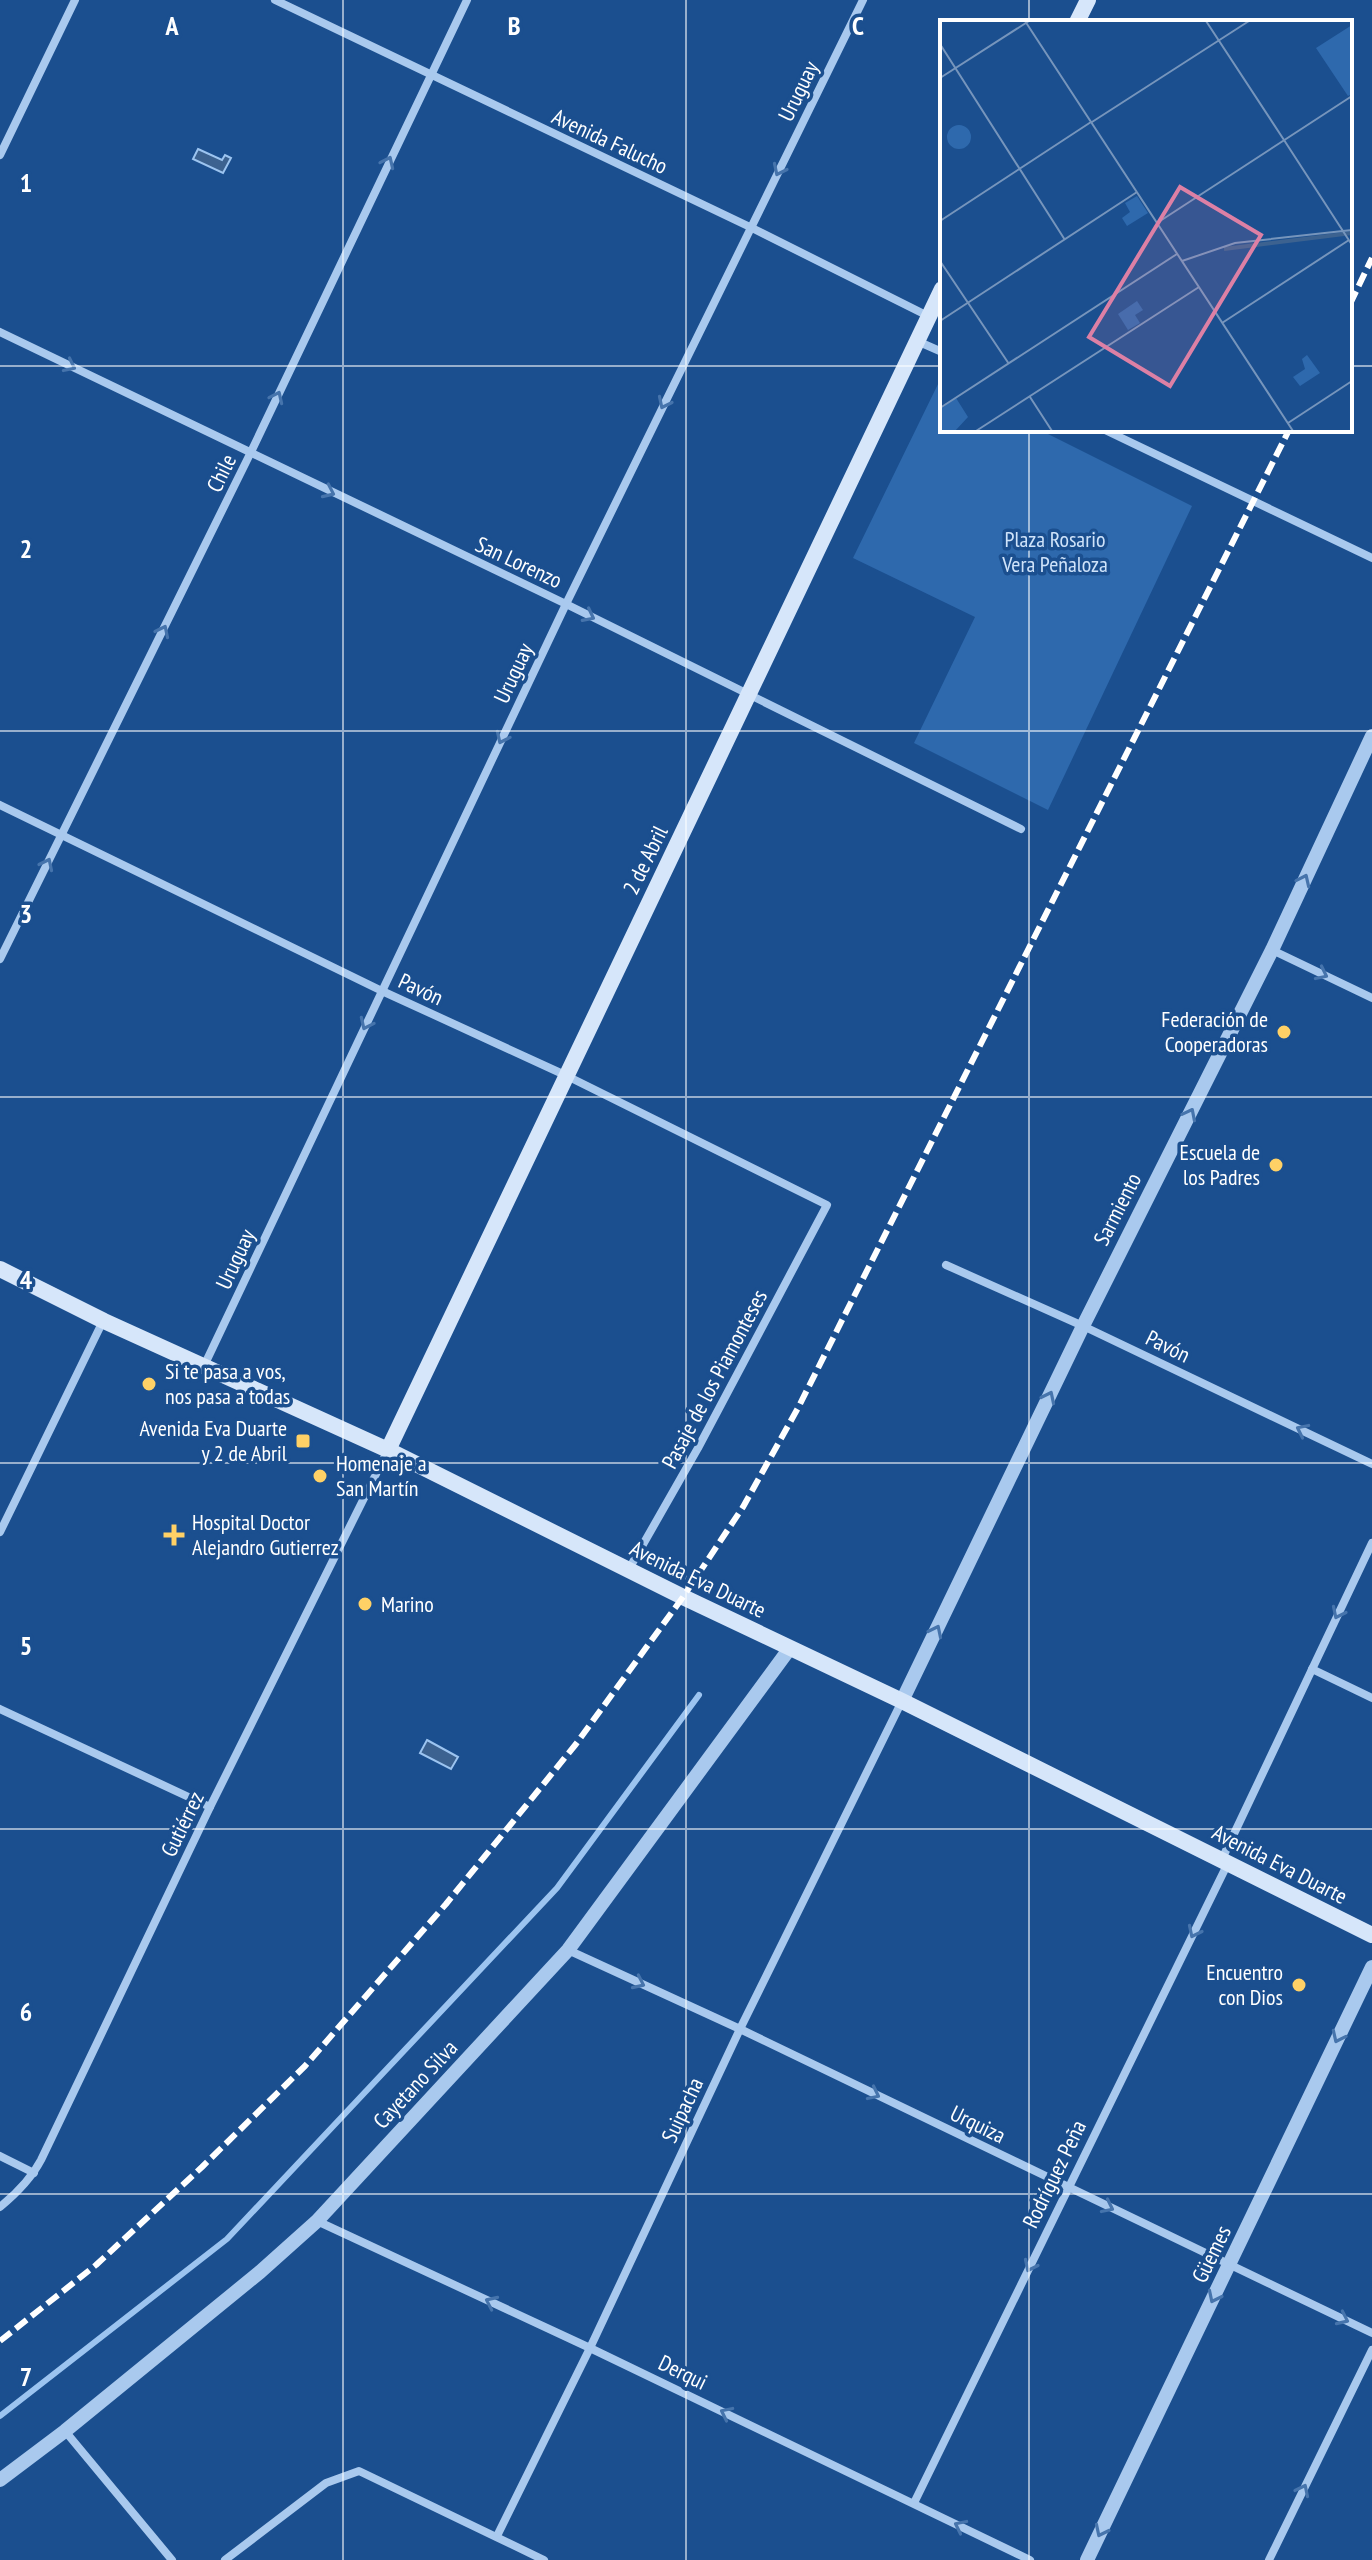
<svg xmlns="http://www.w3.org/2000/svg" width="1372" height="2560" font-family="'PT Sans Narrow',sans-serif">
	<rect width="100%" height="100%" fill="#1b4f8f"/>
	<path fill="#2e69ad" d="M940 380 942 381V430H1040L1192 506 1048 810 914 743 975 617 853 558Z"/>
	<g fill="#3c6290" stroke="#9cc4f0" stroke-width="2">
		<path d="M198 149 222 160 225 155 231 158 223 173 193 159Z"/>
		<path d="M427 1740 458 1757 451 1769 420 1753Z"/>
	</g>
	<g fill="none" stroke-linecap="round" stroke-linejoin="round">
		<path stroke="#9cc4f0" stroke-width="6" d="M0 2416 227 2239 557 1888 699 1695"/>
		<g stroke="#a9c9ee" stroke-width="8">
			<path d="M275 0 750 227 928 316"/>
			<path d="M0 155 75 0"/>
			<path d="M0 332 566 604 1021 829"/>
			<path d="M917 341 942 352"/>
			<path d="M1105 430 1372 558"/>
			<path d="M0 805 382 991 565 1075 827 1205 698 1448 629 1569"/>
			<path d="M1272 950 1372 998"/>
			<path d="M0 959 250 454 467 0"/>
			<path d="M946 1265 1083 1326 1372 1464"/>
			<path d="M204 1366 566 604 863 0"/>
			<path d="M0 1532 103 1321"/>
			<path d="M1312 1669 1372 1698"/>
			<path d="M0 1709 210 1807"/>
			<path d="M1222 1859 1372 1543"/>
			<path d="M568 1950 740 2029 1372 2333"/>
			<path d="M0 2156 34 2173"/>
			<path d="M0 2207C17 2193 31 2179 41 2160L210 1807 388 1450"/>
			<path d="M317 2221 590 2348 1030 2560"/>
			<path d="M65 2431 172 2560"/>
			<path d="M914 2503 1228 1863"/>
			<path d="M497 2536 590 2348 740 2029 902 1701"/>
			<path d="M225 2560 326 2483 359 2471 544 2560"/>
			<path d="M1269 2560 1372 2350"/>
		</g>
		<g stroke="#a9c9ee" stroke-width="14">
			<path d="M902 1701 1083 1326 1272 950 1372 736"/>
			<path d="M0 2480 65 2431 260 2272 317 2221 568 1950 790 1648"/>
			<path d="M1087 2560 1372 1967"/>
		</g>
		<g stroke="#d6e6fa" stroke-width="16">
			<path d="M1077 22 1088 0"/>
			<path d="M0 1269 104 1321 388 1450 683 1597 902 1701 1372 1935"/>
			<path d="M388 1450 942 289"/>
		</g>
		<g stroke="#fff" stroke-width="6" stroke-dasharray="14 6" stroke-linecap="butt">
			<path d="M1350 304 1372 258"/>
			<path d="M0 2341 96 2265 202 2167 305 2066 446 1904 576 1744 683 1597 743 1507 798 1408 1289 430"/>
		</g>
	</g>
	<defs><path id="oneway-chevron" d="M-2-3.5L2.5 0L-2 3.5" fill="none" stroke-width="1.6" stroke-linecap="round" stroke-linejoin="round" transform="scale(2)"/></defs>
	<g stroke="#4674ac">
		<use href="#oneway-chevron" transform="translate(388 162) rotate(-65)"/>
		<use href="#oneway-chevron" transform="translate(779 170) rotate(116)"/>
		<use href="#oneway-chevron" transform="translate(70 366) rotate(26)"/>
		<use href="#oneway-chevron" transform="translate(277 397) rotate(-65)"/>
		<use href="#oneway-chevron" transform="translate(664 403) rotate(116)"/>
		<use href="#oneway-chevron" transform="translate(329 492) rotate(25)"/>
		<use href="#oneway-chevron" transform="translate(589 616) rotate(27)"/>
		<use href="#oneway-chevron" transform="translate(163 631) rotate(-64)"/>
		<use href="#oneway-chevron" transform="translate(502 738) rotate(115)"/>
		<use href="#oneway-chevron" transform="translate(47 864) rotate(-64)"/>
		<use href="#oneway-chevron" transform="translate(1304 880) rotate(-65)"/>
		<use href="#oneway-chevron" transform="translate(1322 974) rotate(26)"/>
		<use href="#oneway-chevron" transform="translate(366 1024) rotate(115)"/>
		<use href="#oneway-chevron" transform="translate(1190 1114) rotate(-63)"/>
		<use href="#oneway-chevron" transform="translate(1049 1397) rotate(-64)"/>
		<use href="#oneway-chevron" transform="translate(1302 1430) rotate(-154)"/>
		<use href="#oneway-chevron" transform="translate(1338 1613) rotate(116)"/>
		<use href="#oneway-chevron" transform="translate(936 1631) rotate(-64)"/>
		<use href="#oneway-chevron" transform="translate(1194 1932) rotate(116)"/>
		<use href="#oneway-chevron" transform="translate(639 1983) rotate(25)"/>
		<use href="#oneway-chevron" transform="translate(1338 2037) rotate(115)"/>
		<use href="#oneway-chevron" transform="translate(874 2094) rotate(26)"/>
		<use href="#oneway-chevron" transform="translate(1108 2207) rotate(26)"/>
		<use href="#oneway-chevron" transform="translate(1030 2266) rotate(116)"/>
		<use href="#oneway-chevron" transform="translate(1214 2297) rotate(116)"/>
		<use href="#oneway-chevron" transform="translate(491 2302) rotate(-155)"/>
		<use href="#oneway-chevron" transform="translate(1343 2319) rotate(25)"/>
		<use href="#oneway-chevron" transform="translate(726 2413) rotate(-154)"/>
		<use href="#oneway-chevron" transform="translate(1303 2490) rotate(-64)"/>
		<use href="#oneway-chevron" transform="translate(960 2526) rotate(-154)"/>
		<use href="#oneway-chevron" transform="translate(1101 2531) rotate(116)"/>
	</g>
	<path fill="none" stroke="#fff" stroke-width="2" stroke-opacity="0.55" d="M343 0V2560M686 0V2560M1029 0V22M0 366H942M1350 366H1372M1029 430V2560M0 731H1372M0 1097H1372M0 1463H1372M0 1829H1372M0 2194H1372"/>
	<g fill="#ffd166" stroke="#1b4f8f" stroke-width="3">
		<circle cx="1284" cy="1032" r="8"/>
		<circle cx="1276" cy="1165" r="8"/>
		<circle cx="149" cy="1384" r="8"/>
		<rect x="295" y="1433" width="16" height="16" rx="4"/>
		<circle cx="320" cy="1476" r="8"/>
		<path d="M170 1523h8v8h8v8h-8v8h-8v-8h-8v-8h8z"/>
		<circle cx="365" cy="1604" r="8"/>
		<circle cx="1299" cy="1985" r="8"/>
	</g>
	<g text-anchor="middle" stroke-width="7" stroke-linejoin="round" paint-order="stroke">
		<g font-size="22" fill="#fff" stroke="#1b4f8f">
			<text transform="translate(798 91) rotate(-64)" y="8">Uruguay</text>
			<text transform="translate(610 141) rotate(25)" y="8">Avenida Falucho</text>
			<text transform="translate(221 473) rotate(-64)" y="8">Chile</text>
			<text transform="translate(519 562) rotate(25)" y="8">San Lorenzo</text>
			<text transform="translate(513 673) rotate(-65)" y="8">Uruguay</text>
			<text transform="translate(645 860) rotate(-64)" y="8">2 de Abril</text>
			<text transform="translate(421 989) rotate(25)" y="8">Pavón</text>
			<text transform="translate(1117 1209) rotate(-63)" y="8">Sarmiento</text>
			<text transform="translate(235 1259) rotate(-65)" y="8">Uruguay</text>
			<text transform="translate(1168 1346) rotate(26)" y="8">Pavón</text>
			<text transform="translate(714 1379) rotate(-62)" y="8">Pasaje de los Piamonteses</text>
			<text transform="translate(698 1579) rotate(26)" y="8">Avenida Eva Duarte</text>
			<text transform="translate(182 1824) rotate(-64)" y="8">Gutiérrez</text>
			<text transform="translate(1280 1864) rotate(27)" y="8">Avenida Eva Duarte</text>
			<text transform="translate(415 2084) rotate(-47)" y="8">Cayetano Silva</text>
			<text transform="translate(682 2110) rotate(-65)" y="8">Suipacha</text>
			<text transform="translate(978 2124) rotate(26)" y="8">Urquiza</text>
			<text transform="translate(1054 2174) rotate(-64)" y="8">Rodríguez Peña</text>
			<text transform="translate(1211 2254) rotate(-64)" y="8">Güemes</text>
			<text transform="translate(683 2372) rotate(26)" y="8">Derqui</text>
		</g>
		<g font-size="22" fill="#cfe3fa" stroke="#1b4f8f">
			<text x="1055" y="547">Plaza Rosario<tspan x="1055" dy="25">Vera Peñaloza</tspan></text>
		</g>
		<g font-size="22" fill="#fff" stroke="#1b4f8f" text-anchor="end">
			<text x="1268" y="1027">Federación de<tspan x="1268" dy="25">Cooperadoras</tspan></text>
			<text x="1260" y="1160">Escuela de<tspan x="1260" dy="25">los Padres</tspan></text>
			<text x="165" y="1379" text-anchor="start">Si te pasa a vos,<tspan x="165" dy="25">nos pasa a todas</tspan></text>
			<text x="287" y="1436">Avenida Eva Duarte<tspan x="287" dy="25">y 2 de Abril</tspan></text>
			<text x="336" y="1471" text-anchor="start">Homenaje a<tspan x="336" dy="25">San Martín</tspan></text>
			<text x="192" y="1530" text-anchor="start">Hospital Doctor<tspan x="192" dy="25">Alejandro Gutierrez</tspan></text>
			<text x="381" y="1612" text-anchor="start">Marino</text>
			<text x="1283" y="1980">Encuentro<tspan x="1283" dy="25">con Dios</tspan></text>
		</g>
	</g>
	<g transform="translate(940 20)">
		<rect width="412" height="412" fill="#1b4f8f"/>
		<path d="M412 5V74L408 76 376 28ZM7 117a12 12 0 1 1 24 0a12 12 0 1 1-24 0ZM197 176 208 193 187 206 182 198 190 192 185 183ZM197 281 203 290 195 295 200 303 188 310 178 294ZM367 335 380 353 360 366 353 357 365 349 362 339ZM16 378 28 397 15 411H0V389Z" fill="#2e69ad"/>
		<path fill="none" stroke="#3c6290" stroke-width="4" d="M284 229 412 213"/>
		<path fill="none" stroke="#7695bc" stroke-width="2" d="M85 1 353 411M266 1 344 120M0 24 125 220M0 58 89 1M152 102 309 1M344 120 412 225M0 201 151 102M217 203 412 76M0 241 69 344M242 241 295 223 412 210M0 301 197 172M282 303 409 220M90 377 112 411M0 388 237 234M348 403 412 361M36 411 259 267"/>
		<path fill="#dd80a5" fill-opacity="0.15" stroke="#dd80a5" stroke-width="4" d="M240 167 321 215 230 366 149 317Z"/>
		<rect width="412" height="412" fill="none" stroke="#fff" stroke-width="4"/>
	</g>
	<g font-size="26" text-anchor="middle" font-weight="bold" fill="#fff" stroke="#1b4f8f" stroke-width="7" stroke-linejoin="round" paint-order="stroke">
		<text x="172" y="35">A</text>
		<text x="514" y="35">B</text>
		<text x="858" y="35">C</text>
		<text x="26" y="192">1</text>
		<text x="26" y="558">2</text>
		<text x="26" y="923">3</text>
		<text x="26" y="1289">4</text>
		<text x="26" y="1655">5</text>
		<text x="26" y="2021">6</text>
		<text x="26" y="2386">7</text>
	</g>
</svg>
